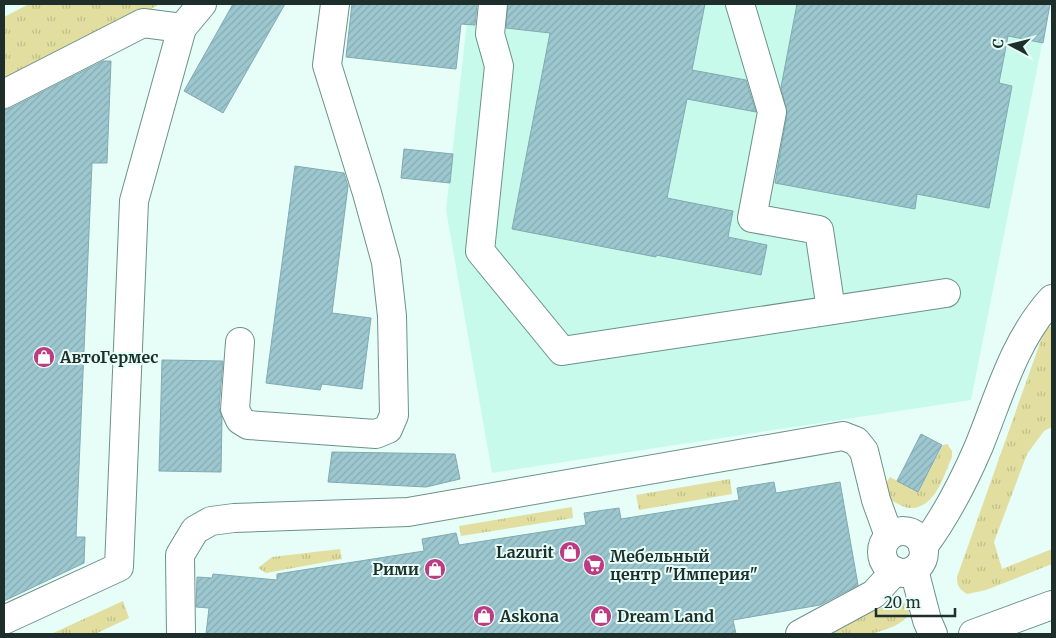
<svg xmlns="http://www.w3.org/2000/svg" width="1056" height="638" font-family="Merriweather,serif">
	<defs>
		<pattern id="grass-tufts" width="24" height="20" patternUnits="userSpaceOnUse" patternTransform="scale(1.25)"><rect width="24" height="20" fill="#e1dea0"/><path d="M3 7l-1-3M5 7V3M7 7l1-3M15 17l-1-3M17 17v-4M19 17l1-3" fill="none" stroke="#c1bf8a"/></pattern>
		<pattern id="building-hatch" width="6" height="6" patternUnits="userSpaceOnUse" patternTransform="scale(1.25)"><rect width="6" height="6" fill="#9dc7cf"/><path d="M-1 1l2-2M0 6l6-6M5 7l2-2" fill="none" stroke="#87abb2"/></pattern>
	</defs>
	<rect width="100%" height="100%" fill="#e6fef7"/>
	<path fill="#c7faeb" d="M469 4H1050L971 400 492 473 446 210Z"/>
	<g fill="url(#grass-tufts)">
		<path d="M29 4H159L139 17 4 85V17Z"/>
		<path d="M1046 326 1052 327V427L1044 431 1027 454 994 542 1002 569 1052 549V564L986 590 967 594C959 589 957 586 957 577Z"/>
		<path d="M947 444 952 451V457C944 475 935 510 909 508 903 507 896 503 891 500 888 493 884 484 890 477L918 492 943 445Z"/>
		<path d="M730 479 732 494 639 510 636 495Z"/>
		<path d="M572 507 573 518 461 536 459 526Z"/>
		<path d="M340 549 342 559 266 573 258 568 272 557Z"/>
		<path d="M123 601 129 618 95 634H51Z"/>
		<path d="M897 601C902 602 907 603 909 609 913 622 880 632 870 634 855 637 837 634 822 634Z"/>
	</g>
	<g fill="url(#building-hatch)" stroke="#81aab1">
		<path d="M233 4H285L223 113 184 91Z"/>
		<path d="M352 4H477L475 25 461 24 456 69 346 57Z"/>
		<path d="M508 4H705L692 70 746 80 756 112 687 99 667 198 733 211 728 237 767 245 761 275 656 255V257L512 229 550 33 506 28Z"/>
		<path d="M797 4H1050L1043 43 1008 36 999 83 1012 86 989 208 917 194 915 209 775 183 787 114 781 87Z"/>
		<path d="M103 61H111L107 163H92L76 537H85L84 563 4 601V110L11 108Z"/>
		<path d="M404 149 453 154 450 183 401 178Z"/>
		<path d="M295 166 344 173 348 186 332 313 371 318 362 389 322 384 320 390 266 383Z"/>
		<path d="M162 360 223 361 219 408 222 418 221 472 159 471Z"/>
		<path d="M921 434 942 445 918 492 897 481Z"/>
		<path d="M332 452 455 454 460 479 426 487 328 482Z"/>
		<path d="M774 482 776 493 840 482 858 585 820 605 733 620 736 634H206L209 608 196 607 197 577 212 578 213 574 277 580V574L424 551 422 539 456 533 459 545 586 525 584 513 619 508 621 519 739 500 737 488Z"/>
	</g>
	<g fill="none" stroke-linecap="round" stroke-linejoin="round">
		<g stroke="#6c9288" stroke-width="30">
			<g id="minor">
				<path d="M493 4 490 34 499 66 480 251 562 351 946 293"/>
				<path d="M740 4 772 112 752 218 819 230 831 310"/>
				<path d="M182 28 202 4"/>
				<path d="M4 94 143 23 182 28 134 201 119 567 4 620"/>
				<path d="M240 342 235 409 240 420 248 425 376 434 388 429 394 415 392 316 386 262 367 193 327 65 335 4"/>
				<circle cx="903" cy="552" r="21"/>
				<path d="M923 547C946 516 964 481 979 446 1000 394 1014 341 1052 299"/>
				<path d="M914 570 927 620 933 634"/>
				<path d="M181 634 180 555 195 530 211 521 234 518 408 512 843 436 856 441 864 451 876 500 889 536"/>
				<path d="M800 634 874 594 895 571"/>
			</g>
		</g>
		<g stroke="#6c9288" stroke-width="30">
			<path id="major" d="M973 634 1052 605"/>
		</g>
		<use href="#minor" stroke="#fff" stroke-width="28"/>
		<use href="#major" stroke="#fff" stroke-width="28"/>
	</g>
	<defs>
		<g id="shop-disc" transform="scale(1.125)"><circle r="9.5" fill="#bd3b83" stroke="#e6fef7"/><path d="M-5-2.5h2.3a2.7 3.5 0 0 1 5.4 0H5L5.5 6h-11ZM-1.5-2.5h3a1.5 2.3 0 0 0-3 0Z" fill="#fff"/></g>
		<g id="supermarket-disc" transform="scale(1.125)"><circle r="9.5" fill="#bd3b83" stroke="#e6fef7"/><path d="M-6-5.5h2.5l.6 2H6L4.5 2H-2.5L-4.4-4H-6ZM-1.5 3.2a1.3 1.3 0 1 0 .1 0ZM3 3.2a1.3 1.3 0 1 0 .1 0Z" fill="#fff"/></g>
	</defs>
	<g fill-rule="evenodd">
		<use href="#shop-disc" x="44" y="357"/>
		<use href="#shop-disc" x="570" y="552"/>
		<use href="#supermarket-disc" x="594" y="565"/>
		<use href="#shop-disc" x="435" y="569"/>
		<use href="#shop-disc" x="484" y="616"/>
		<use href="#shop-disc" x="601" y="616"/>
	</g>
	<g text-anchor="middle" stroke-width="4" stroke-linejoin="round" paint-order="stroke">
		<g font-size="16" font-weight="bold" fill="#1e2e2a" stroke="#e6fef7" text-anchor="start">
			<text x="60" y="363">АвтоГермес</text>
			<text x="554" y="558" text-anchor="end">Lazurit</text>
			<text x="610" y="562">Мебельный<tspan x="610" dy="18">центр "Империя"</tspan></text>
			<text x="419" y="575" text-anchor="end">Рими</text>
			<text x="500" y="622">Askona</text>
			<text x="617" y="622">Dream Land</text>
		</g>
	</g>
	<rect width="1056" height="638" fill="none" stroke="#1e2e2a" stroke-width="10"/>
	<g transform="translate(1011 45) rotate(277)" stroke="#e6fef7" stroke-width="4" paint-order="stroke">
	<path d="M0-4L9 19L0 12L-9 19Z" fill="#1e2e2a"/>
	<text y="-8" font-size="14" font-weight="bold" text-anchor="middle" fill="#1e2e2a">С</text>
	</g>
	<path d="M876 608v8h79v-8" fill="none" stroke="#1e2e2a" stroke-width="2.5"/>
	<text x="884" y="608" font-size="15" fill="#1e2e2a" stroke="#e6fef7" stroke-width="4" paint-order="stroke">20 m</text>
</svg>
